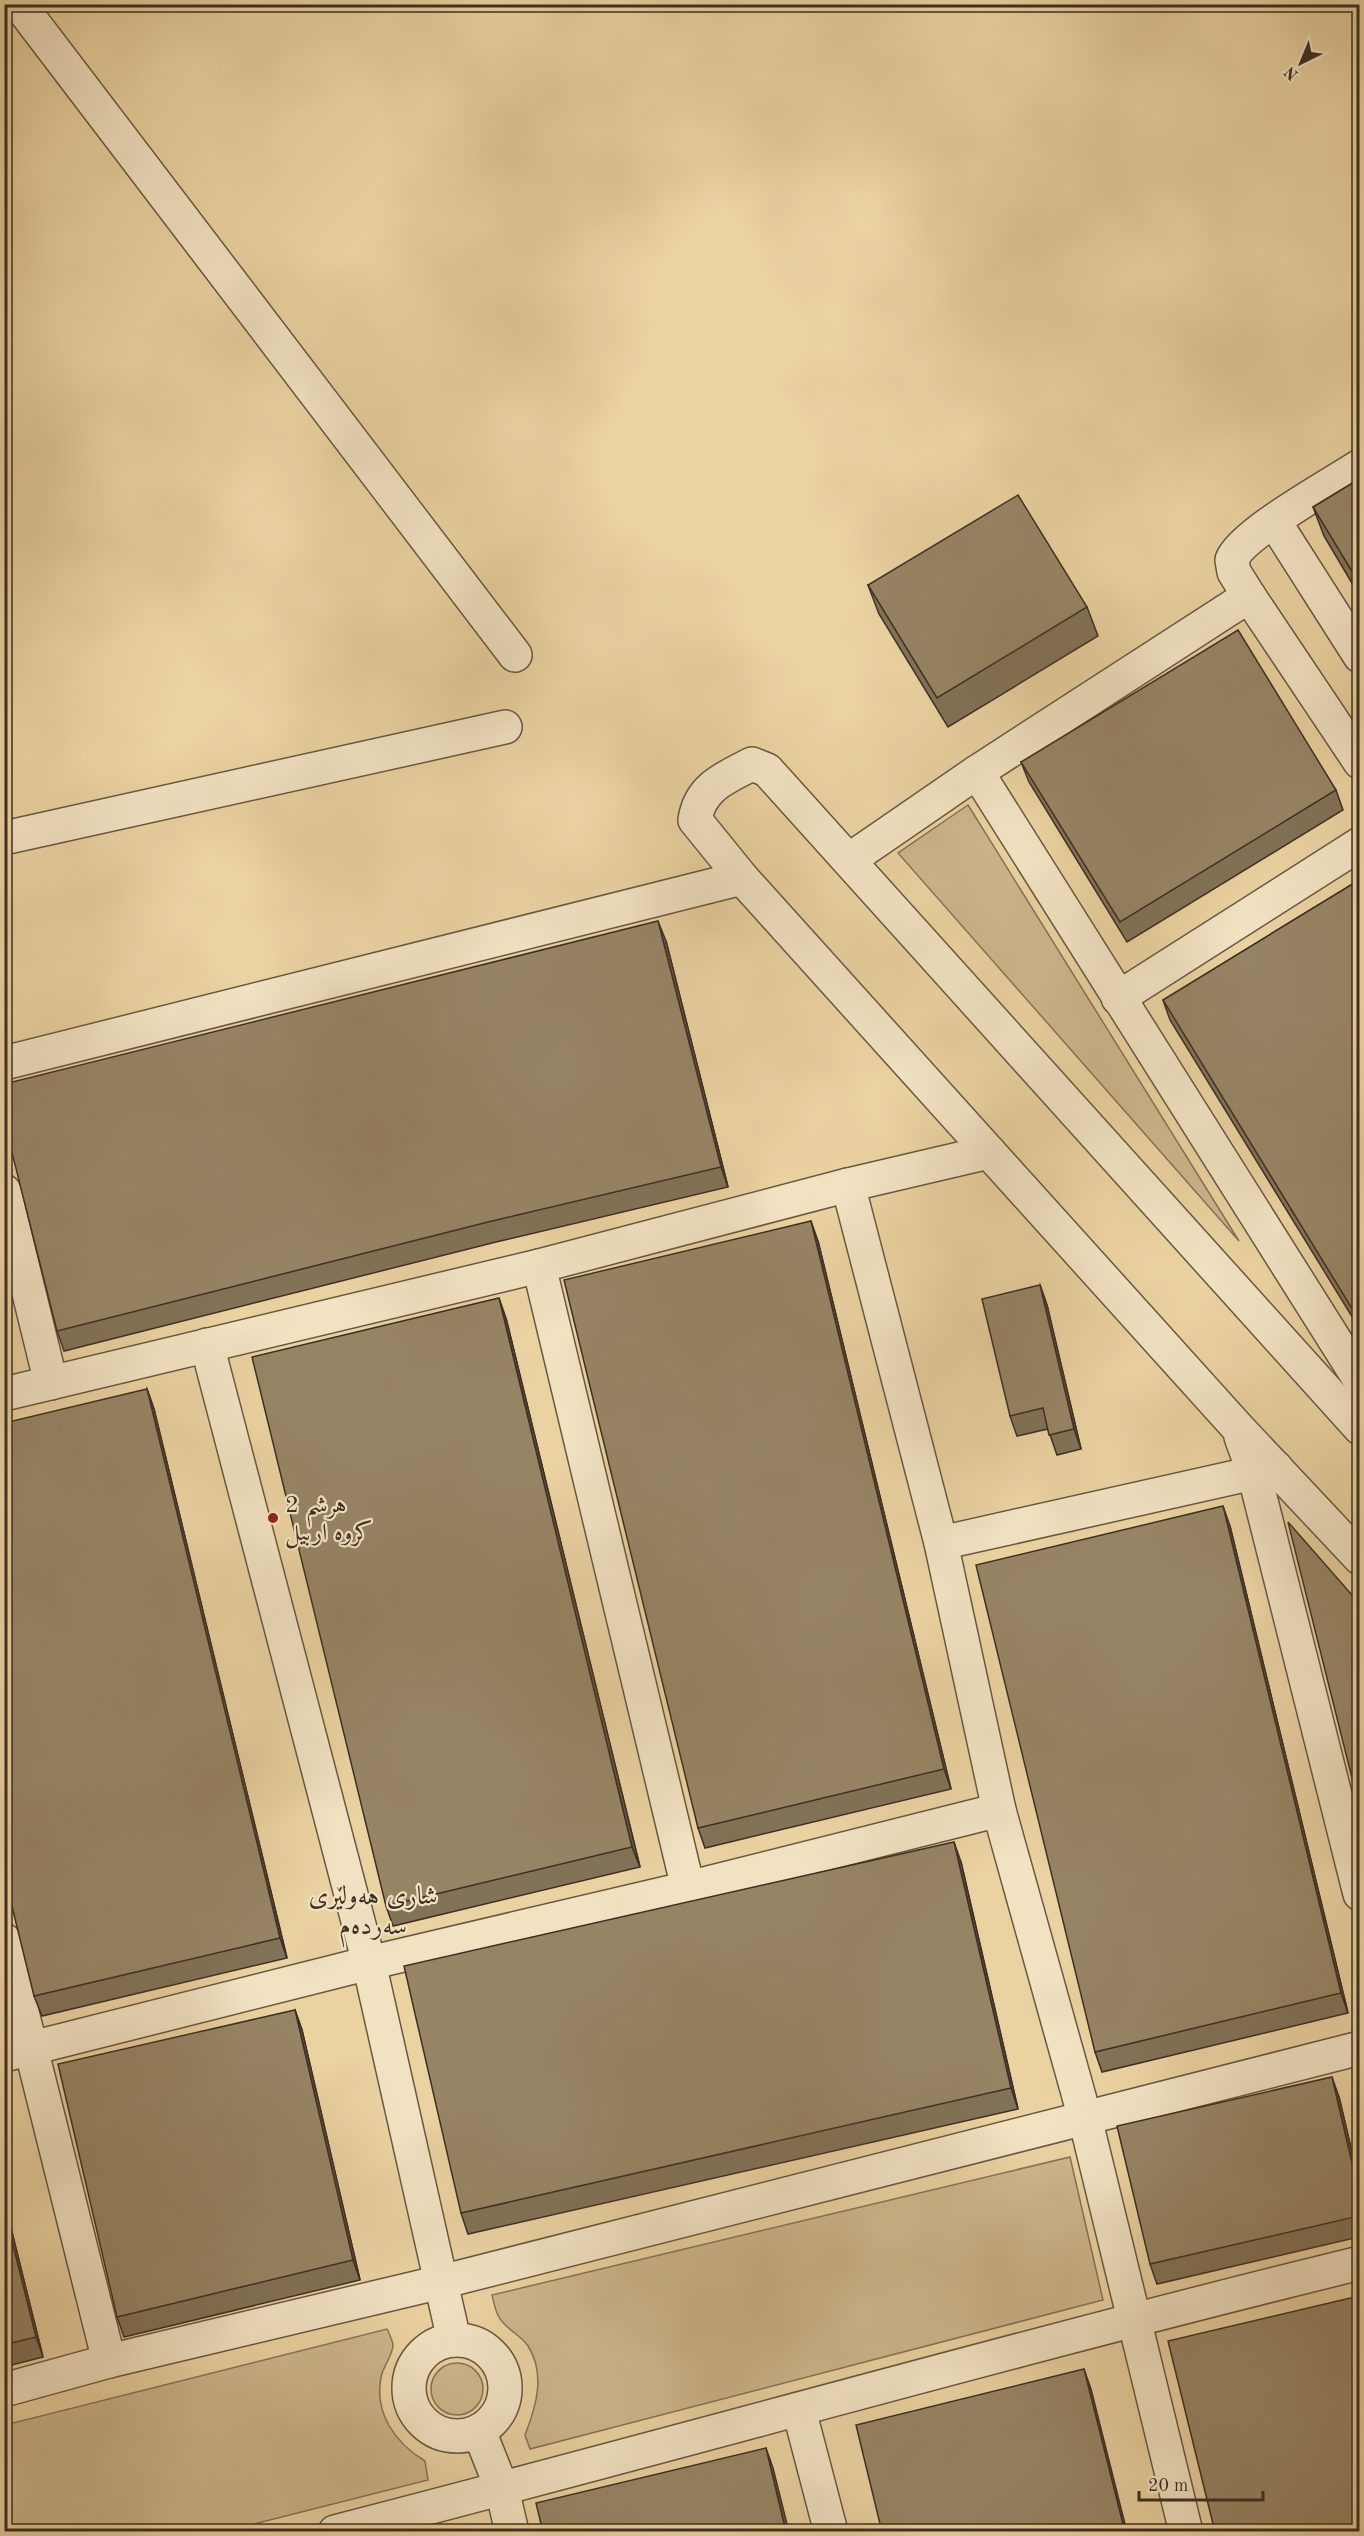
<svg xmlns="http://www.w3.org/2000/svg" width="1364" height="2536" font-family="'Old Standard TT',Amiri,serif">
	<rect width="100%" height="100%" fill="#ebd2a1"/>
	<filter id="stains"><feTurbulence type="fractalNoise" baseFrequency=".00333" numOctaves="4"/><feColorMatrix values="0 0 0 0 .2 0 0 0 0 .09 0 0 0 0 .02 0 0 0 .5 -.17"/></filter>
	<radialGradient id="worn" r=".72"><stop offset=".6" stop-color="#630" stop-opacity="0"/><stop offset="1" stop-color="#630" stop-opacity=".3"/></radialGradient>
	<g fill="#cdb68c" stroke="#857258" stroke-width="1.5">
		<path d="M968 805 1239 1241 898 853Z"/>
		<path d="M1070 2157 1103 2300 530 2449 525 2435C536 2407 546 2374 528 2346 521 2335 505 2329 499 2317 495 2311 494 2302 492 2295Z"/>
		<path d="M387 2329C389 2333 393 2342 393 2346 392 2356 383 2367 381 2377 374 2413 395 2443 425 2461L428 2480 226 2531H5V2425Z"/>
		<circle cx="457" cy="2389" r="26"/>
	</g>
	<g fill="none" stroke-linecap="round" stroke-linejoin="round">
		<g stroke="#685842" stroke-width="36">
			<g id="minor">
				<path d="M19 4 515 655"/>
				<path d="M1360 466C1334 483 1240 535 1232 560L1234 572 1249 596 1360 762"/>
				<path d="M1274 521 1360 656"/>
				<path d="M977 772 1360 1380"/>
				<path d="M4 838 505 727"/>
				<path d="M849 860 977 772 1249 596"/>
				<path d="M1118 998 1360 844"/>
				<path d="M4 1063 742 878"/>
				<path d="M848 1185 941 1543 999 1810 1085 2118 1186 2532"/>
				<path d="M4 1191 51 1383"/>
				<path d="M539 1266 688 1888"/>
				<path d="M207 1345 369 1963 454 2340"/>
				<path d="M4 1394 539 1266 848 1185 989 1152"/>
				<path d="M1360 1428 767 770 752 764C725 778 700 787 695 820L742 878 1238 1428 1360 1558"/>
				<path d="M1241 1437 1254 1473 1360 1894"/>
				<path d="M941 1543 1276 1468"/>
				<path d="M4 1940 109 2361"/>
				<path d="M4 2055 369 1963 688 1888 999 1810"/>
				<circle cx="457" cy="2388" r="48"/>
				<path d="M4 2390 109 2361 441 2282 1360 2048"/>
				<path d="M799 2410 831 2532"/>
				<path d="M479 2431 502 2489 512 2532"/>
				<path d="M335 2532C677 2444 1017 2347 1360 2263"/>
			</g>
		</g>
		<use href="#minor" stroke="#f2e2c2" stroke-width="33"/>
	</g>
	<g fill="#827257" stroke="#3d2f23" stroke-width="1.5">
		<path d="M1359 479V595L1324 536 1313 507Z"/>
		<path d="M868 585 1087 607 1098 636 948 727 879 614Z"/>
		<path d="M1021 762 1336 790 1343 810 1127 942 1029 782Z"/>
		<path d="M1359 880V1328L1170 1020 1163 1000Z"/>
		<path d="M666 941 728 1187 496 1242 64 1351 57 1331Z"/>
		<path d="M818 1241 951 1789 705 1848 698 1828Z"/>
		<path d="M1040 1285 1047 1305 1081 1449 1057 1455 1048 1429 1017 1436 1010 1416Z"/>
		<path d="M506 1318 640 1867 393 1926 386 1906Z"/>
		<path d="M147 1389 154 1409 287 1958 42 2016 34 1996Z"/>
		<path d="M1230 1526 1348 2013 1102 2072 1095 2052Z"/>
		<path d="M961 1862 1018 2109 468 2234 461 2213Z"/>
		<path d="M295 2010 302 2030 360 2280 124 2337 117 2317Z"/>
		<path d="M1339 2097 1359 2182V2237L1157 2284 1150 2264Z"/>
		<path d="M4 2200 43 2357 4 2367Z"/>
	</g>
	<g fill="#6a5c47" stroke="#3d2f23" stroke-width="1.5">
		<path d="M658 921 666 941 728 1187 721 1167Z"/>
		<path d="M811 1221 818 1241 951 1789 944 1769Z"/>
		<path d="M1040 1285 1047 1305 1081 1449 1074 1429Z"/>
		<path d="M499 1298 506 1318 640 1867 632 1847Z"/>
		<path d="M147 1389 154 1409 287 1958 280 1938Z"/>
		<path d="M1223 1506 1230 1526 1348 2013 1341 1993Z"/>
		<path d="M954 1842 961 1862 1018 2109 1011 2088Z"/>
		<path d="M295 2010 302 2030 360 2280 353 2260Z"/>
		<path d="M1332 2077 1339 2097 1359 2182V2193Z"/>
		<path d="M4 2200 43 2357 36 2337 4 2209Z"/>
		<path d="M1084 2369 1091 2389 1127 2532H1125Z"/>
		<path d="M766 2448 773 2468 789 2532H786Z"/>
	</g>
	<g fill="#978465" stroke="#3d2f23" stroke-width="1.5">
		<path d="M1359 479V583L1313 507Z"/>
		<path d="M1018 495 1087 607 937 698 868 585Z"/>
		<path d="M1238 630 1336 790 1120 922 1021 762Z"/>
		<path d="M1359 880V1320L1163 1000Z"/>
		<path d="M658 921 721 1167 488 1222 57 1331 4 1121V1084Z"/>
		<path d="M811 1221 944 1769 698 1828 564 1280Z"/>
		<path d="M1040 1285 1074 1429 1049 1435 1043 1408 1010 1416 982 1299Z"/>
		<path d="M499 1298 632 1847 386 1906 252 1357Z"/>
		<path d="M147 1389 280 1938 34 1996 4 1874V1423Z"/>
		<path d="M1223 1506 1341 1993 1095 2052 976 1565Z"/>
		<path d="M1288 1522 1359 1603V1806Z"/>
		<path d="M954 1842 1011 2088 461 2213 404 1966Z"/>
		<path d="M295 2010 353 2260 117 2317 58 2064Z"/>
		<path d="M1332 2077 1359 2193V2216L1150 2264 1117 2126Z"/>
		<path d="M4 2209 36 2337 4 2345Z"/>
		<path d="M1359 2296V2532H1215L1168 2341Z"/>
		<path d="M1084 2369 1125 2532H882L856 2425Z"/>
		<path d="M766 2448 786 2532H543L536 2503Z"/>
	</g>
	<circle fill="#8f2418" stroke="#f2e2c2" stroke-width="2" cx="273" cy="1518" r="6"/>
	<g text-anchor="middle" stroke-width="4.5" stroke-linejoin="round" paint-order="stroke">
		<g font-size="24" fill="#3d2f23" stroke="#f2e2c2" text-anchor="start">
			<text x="285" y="1512">هرشم 2<tspan x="285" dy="28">كروه اربيل</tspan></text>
		</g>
		<g font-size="26" fill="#3d2f23" stroke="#f2e2c2">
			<text x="373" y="1904">شاری هه‌ولێری<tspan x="373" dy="30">سه‌رده‌م</tspan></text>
		</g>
	</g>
	<rect width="1364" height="2536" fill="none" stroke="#ebd2a1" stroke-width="24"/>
	<rect x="6" y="6" width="1352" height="2524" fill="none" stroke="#3d2f23" stroke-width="3"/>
	<rect x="12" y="12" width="1340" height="2512" fill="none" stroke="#3d2f23" stroke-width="1.5"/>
	<g transform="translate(1301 63) rotate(223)" stroke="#f2e2c2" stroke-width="4.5" paint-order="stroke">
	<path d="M0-4.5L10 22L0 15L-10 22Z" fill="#3d2f23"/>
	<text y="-9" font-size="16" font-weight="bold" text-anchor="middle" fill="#3d2f23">N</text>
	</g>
	<path d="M1139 2491v9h124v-9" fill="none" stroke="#3d2f23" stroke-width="3"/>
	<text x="1148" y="2491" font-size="18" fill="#3d2f23" stroke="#f2e2c2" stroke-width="4.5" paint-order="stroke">20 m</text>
	<rect width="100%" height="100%" filter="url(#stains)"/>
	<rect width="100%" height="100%" fill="url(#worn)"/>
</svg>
